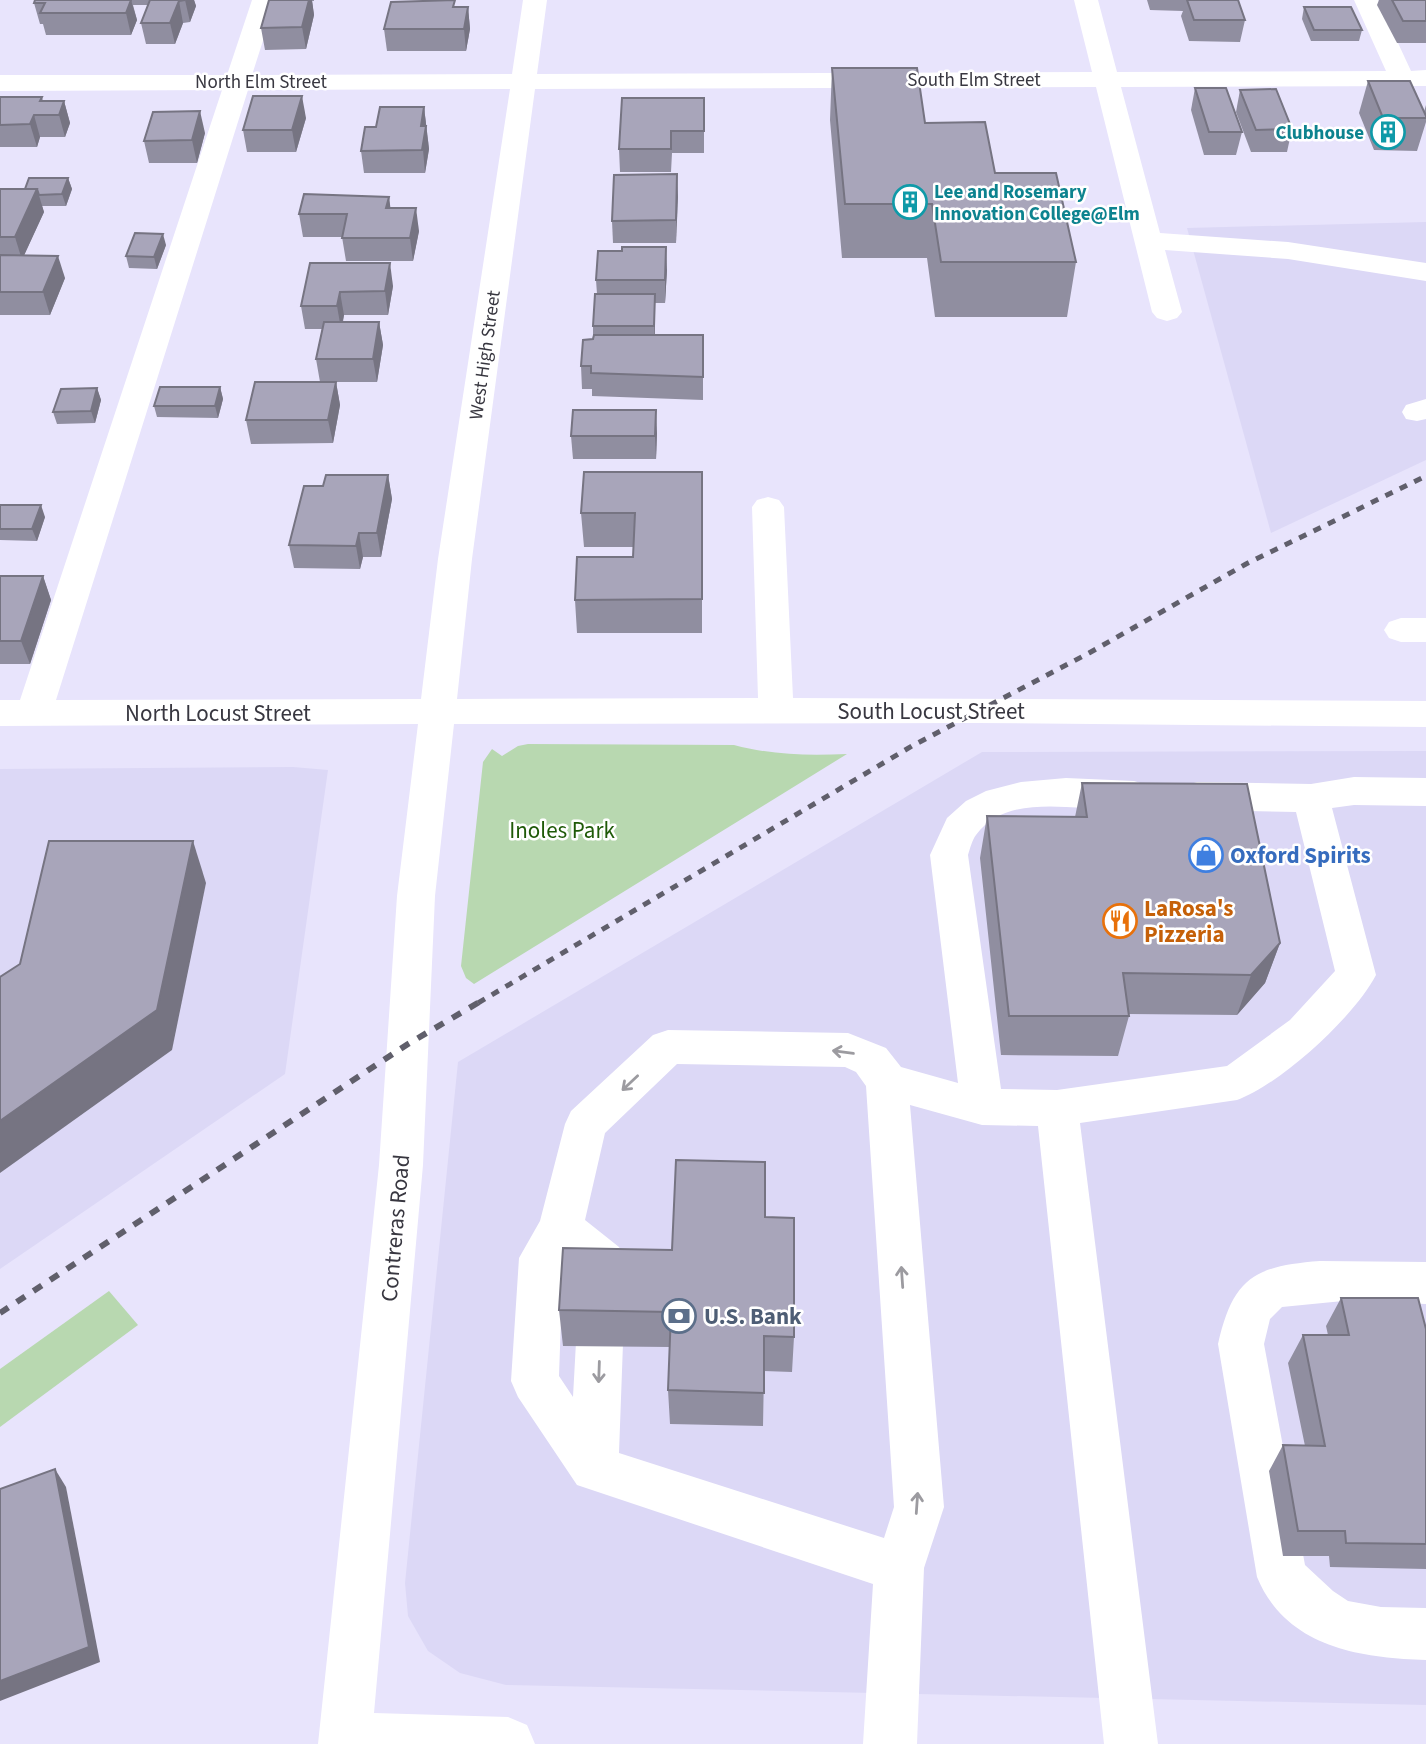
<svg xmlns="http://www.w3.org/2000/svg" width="1426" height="1744" font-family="'Source Sans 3',sans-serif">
	<rect width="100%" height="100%" fill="#e8e4fc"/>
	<g fill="#dcd8f6">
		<path d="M1426 222V460L1271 533 1187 228Z"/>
		<path d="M1426 751V1705L506 1685 460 1673 428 1651 408 1616 405 1583 458 1062 982 752Z"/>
		<path d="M293 767 328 770 285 1074 0 1269V769Z"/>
	</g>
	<g fill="#b8d8b0">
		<path d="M528 744 734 745C772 755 808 756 847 754L474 984 466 978 461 966 483 762 492 749 502 756 518 746Z"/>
		<path d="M109 1291 138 1325 0 1427V1369Z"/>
	</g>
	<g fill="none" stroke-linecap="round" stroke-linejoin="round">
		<g fill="#fff" fill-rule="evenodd">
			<path d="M252 0H276L252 75 512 74 523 0H547L537 74 1092 72 1074 0H1098L1117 72 1386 71 1354 0H1378L1411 71 1426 70V86L1121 87 1160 233 1288 242 1426 263V281L1288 259 1165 250 1182 312 1177 318 1167 321 1157 318 1152 312 1096 87 535 89 472 559 457 699 758 698 752 507 757 500 768 497 779 500 784 507 793 698 1426 701V727L977 723 454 724 435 896 423 1165 374 1713 508 1717 527 1725 535 1744H318L379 1165 397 896 418 724 0 726V700H20L222 90 0 91V75H227ZM510 89 438 559 421 699 56 700 248 90Z"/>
			<path d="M1426 399V419L1417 421 1406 419 1402 412 1406 405Z"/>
			<path d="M1401 618H1426V642H1401L1389 638 1384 630 1389 622Z"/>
			<path d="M1354 777 1426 778V806L1354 805 1332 808 1376 975C1355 1016 1281 1084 1237 1100L1080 1123 1158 1744H1104L1038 1126 982 1125 910 1105 944 1507 924 1568 917 1744H863L873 1584 577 1485 518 1397 511 1381 519 1258 540 1221 565 1124 571 1111 653 1035 668 1030 848 1033 886 1048 901 1067 958 1083 930 855 947 818 966 801 986 791 1021 782 1066 778 1134 781 1147 785 1153 795 1147 805C1097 820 1014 784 976 835 972 840 970 849 968 855L1001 1089 1057 1090 1227 1066 1290 1020 1335 971 1296 812 1197 810 1184 806 1178 796 1184 786 1197 782 1311 784ZM677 1064 845 1067 856 1072 866 1086 894 1507 884 1538 619 1453 626 1261 619 1247 585 1220 605 1133ZM566 1258 580 1269 573 1397 559 1376 563 1262Z"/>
			<path d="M1320 1261 1426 1262V1304L1343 1301 1282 1307 1270 1319 1264 1344 1305 1565 1333 1591 1348 1601 1381 1607 1426 1608V1660C1359 1658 1286 1647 1257 1577L1218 1344C1233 1278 1254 1266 1320 1261Z"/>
		</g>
		<path stroke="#605f6b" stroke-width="5" stroke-dasharray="8 8" stroke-linecap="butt" d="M478 1003 912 746 1089 653 1246 564 1426 476"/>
		<path stroke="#605f6b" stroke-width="6" stroke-dasharray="10 10" stroke-linecap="butt" d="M0 1313 408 1044 481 1001"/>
	</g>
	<g fill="#908ea0">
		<path d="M35 0H194L196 6 190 22 183 23 175 44H146L141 23 148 5H133L137 20 131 35H46L43 24H40L34 3Z"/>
		<path d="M269 0H314V1H312L314 15 306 49 265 50 261 28Z"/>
		<path d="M1147 0H1238L1245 20 1240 42 1189 41 1181 16 1183 11 1150 10Z"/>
		<path d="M1379 0H1426V43H1397L1377 5Z"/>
		<path d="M455 7H468L470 29 466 51H387L384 29Z"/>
		<path d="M1304 7 1362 30 1359 41H1311L1302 19Z"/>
		<path d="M832 68 925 123 995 173 1076 262 1067 317H935L927 258H842L830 120Z"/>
		<path d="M1368 81 1424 112 1426 105V122L1417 151 1374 150 1359 113Z"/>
		<path d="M1195 88 1242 132 1236 155H1204L1191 110Z"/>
		<path d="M1240 90 1292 129 1287 152H1251L1236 112Z"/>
		<path d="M0 97H42L43 101H64L70 123 65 137H40L37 147H0Z"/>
		<path d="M704 98V153H672L671 172H620L619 149Z"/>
		<path d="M424 107 429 149 425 173H364L361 151 376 127Z"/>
		<path d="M306 118 296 152H247L243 130Z"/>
		<path d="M205 133 197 163H149L144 141Z"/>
		<path d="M677 174 676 243H613L612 221Z"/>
		<path d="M68 178 72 189 66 206H42L44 212 24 255 65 278 50 315H0V189H25Z"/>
		<path d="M389 197 390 208 419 231 413 261H346L342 237H303L299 214Z"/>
		<path d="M166 245 157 269 129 268 126 256Z"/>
		<path d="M310 263 393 286 388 315H344L343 322H379L383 345 377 382H336L340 405 333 443 251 444 246 420 320 382 316 359 322 329H305L301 306Z"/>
		<path d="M667 270 665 303H655V335H703V400L592 396V389H582L581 366 593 337V326L597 294 596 280Z"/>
		<path d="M220 387 223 399 218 418 157 417 154 406Z"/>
		<path d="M97 388 101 400 95 423 57 424 53 412Z"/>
		<path d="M657 433 656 459H573L571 436Z"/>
		<path d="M702 472V633H577L575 600 633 557 634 547H584L581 513Z"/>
		<path d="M388 475 392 499 381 557H363L360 569 294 568 289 545 323 486Z"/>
		<path d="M0 505 45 517 37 541 0 540Z"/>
		<path d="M0 576H43L51 600 30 664H0Z"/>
		<path d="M1082 783 1280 943 1265 983 1237 1015 1129 1014V1016L1118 1056 1001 1055 980 858 987 816 1075 817Z"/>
		<path d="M765 1217 794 1337 792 1372 764 1371 763 1426 670 1424 668 1390 670 1347 563 1346 559 1310 672 1250Z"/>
		<path d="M1341 1298 1426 1329V1569L1330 1567 1329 1556H1283L1269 1471 1283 1445 1305 1446 1288 1363 1303 1335H1328L1326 1326Z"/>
	</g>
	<g fill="#767482">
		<path d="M131 0 137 20 131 35 126 13Z"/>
		<path d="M185 0H194L196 6 190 22Z"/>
		<path d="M309 0H312L314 15 306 49 302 27Z"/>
		<path d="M179 1 183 23 175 44 170 23Z"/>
		<path d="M468 7 470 29 466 51 464 29Z"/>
		<path d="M302 96 306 118 296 152 292 130Z"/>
		<path d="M64 101 70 123 65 137 59 115Z"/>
		<path d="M424 107 429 149 425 173 421 126Z"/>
		<path d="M200 111 205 133 197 163 192 140Z"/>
		<path d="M34 115 40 137 37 147 30 124Z"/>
		<path d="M677 174 678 197 676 243V220Z"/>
		<path d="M68 178 72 189 66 206 62 194Z"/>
		<path d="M37 189 44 212 22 260 15 237Z"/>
		<path d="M389 197 392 220 386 208Z"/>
		<path d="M416 208 419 231 413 261 410 238Z"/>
		<path d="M163 234 166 245 157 269 154 257Z"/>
		<path d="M666 247 667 270 665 303V280Z"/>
		<path d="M58 256 65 278 50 315 43 292Z"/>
		<path d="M390 263 393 286 388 315 385 291Z"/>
		<path d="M340 292 344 315 341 329 337 306Z"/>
		<path d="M655 294V317L654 349V326Z"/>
		<path d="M379 322 383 345 377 382 373 359Z"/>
		<path d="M336 382 340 405 333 443 328 420Z"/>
		<path d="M220 387 223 399 218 418 215 406Z"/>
		<path d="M97 388 101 400 95 423 91 411Z"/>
		<path d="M656 410 657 433 656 459 655 436Z"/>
		<path d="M388 475 392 499 381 557 377 533Z"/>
		<path d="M41 505 45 517 37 541 32 529Z"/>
		<path d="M359 533 363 557 360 569 356 546Z"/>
		<path d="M43 576 51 600 30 664 21 641Z"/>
		<path d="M193 841 206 883 172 1050 0 1173V1121Z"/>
		<path d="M1280 943 1265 983 1237 1015 1251 975Z"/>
		<path d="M55 1469 66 1487 100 1662 0 1701V1681Z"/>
	</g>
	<g fill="#a8a5ba" stroke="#767482" stroke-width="2">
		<path d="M35 0H131L126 13H40L45 3H34Z"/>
		<path d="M150 0H185L179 1 170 23H141Z"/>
		<path d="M269 0H309L302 27 261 28Z"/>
		<path d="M455 0 453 7H468L464 29H384L391 2Z"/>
		<path d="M1187 0H1238L1245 20H1194Z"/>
		<path d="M1392 0H1426V21H1403Z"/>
		<path d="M1304 7H1351L1362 30H1314Z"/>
		<path d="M832 68H917L925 123 985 122 995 173H1056L1076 262H941L932 204H845Z"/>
		<path d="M1368 81H1410L1426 116V118H1383Z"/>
		<path d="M1195 88H1226L1242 132H1209Z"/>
		<path d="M1276 89 1292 129 1256 130 1240 90Z"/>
		<path d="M253 96H302L292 130H243Z"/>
		<path d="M0 97H42L40 101H64L59 115H34L30 124 0 125Z"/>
		<path d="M622 98H704V131H671V149H619Z"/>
		<path d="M380 107H424L421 126H426L422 150 361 151 365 127H376Z"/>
		<path d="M200 111 192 140 144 141 153 112Z"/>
		<path d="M677 174 676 220 612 221 614 175Z"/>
		<path d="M29 178H68L62 194 39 195 37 189H25Z"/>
		<path d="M0 189H37L15 237H0Z"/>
		<path d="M304 194 389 197 386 208H416L410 238H342L347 214H299Z"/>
		<path d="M135 233 163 234 154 257 126 256Z"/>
		<path d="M622 247H666L665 280H596L598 251H622Z"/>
		<path d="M0 255 58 256 43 292H0Z"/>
		<path d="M310 263H390L385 291 340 292 337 306H301Z"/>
		<path d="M595 294H655L654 326H593Z"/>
		<path d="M324 322H379L373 359H316Z"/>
		<path d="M594 335H703V377L591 373V366H581L583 340 593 339Z"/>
		<path d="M255 382H336L328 420H246Z"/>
		<path d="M160 387H220L215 406H154Z"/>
		<path d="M97 388 91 411 53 412 61 389Z"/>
		<path d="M573 410H656L655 436H571Z"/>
		<path d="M584 472H702V599L575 600 577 557H633L635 513H581Z"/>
		<path d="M326 475H388L377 533H359L356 546 289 545 304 486H323Z"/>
		<path d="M0 505H41L32 529H0Z"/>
		<path d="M0 576H43L21 641H0Z"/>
		<path d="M1082 783 1247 784 1280 943 1251 975 1123 973 1129 1016H1009L987 816 1087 817Z"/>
		<path d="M49 841H193L157 1010 0 1121V977L20 964Z"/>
		<path d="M676 1160 765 1162V1217L794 1218V1337L764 1336V1393L668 1390 671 1312 559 1310 563 1248 672 1250Z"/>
		<path d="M1341 1298H1418L1426 1329V1544L1346 1543 1345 1531H1298L1283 1445 1325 1446 1303 1335H1349Z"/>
		<path d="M55 1469 89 1647 0 1681V1489Z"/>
	</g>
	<defs><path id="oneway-shaft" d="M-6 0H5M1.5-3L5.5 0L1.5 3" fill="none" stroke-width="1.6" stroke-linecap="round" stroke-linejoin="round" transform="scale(1.75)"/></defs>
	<g stroke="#9c9ba0">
		<use href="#oneway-shaft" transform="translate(843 1052) rotate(-172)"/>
		<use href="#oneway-shaft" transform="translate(630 1083) rotate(137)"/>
		<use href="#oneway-shaft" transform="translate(902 1277) rotate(-94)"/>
		<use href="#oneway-shaft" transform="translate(599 1372) rotate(92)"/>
		<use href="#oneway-shaft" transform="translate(917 1503) rotate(-86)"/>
	</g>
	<defs>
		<g id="building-ring" transform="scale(1.75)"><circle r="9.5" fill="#fff" stroke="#0f9aa8" stroke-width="1.5"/><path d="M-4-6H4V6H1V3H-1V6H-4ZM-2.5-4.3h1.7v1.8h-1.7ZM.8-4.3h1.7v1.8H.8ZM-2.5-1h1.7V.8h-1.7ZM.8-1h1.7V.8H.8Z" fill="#0f9aa8"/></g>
		<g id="shop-ring" transform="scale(1.75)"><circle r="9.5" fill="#fff" stroke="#3f7fe0" stroke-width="1.5"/><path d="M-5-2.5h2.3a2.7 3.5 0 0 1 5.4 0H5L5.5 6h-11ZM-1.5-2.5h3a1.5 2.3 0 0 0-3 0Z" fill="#3f7fe0"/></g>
		<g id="restaurant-ring" transform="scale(1.75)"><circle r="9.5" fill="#fff" stroke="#e8710a" stroke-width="1.5"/><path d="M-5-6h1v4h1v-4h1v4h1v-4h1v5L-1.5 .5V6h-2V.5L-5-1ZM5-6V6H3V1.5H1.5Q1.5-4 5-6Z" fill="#e8710a"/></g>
		<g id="bank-ring" transform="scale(1.75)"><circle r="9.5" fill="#fff" stroke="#5c6f8a" stroke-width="1.5"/><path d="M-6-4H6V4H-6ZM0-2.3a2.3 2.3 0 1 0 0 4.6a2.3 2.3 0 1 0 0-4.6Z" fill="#5c6f8a"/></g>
	</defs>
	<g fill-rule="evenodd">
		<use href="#building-ring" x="1388" y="132"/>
		<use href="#building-ring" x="910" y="202"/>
		<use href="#shop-ring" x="1206" y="855"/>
		<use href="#restaurant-ring" x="1120" y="921"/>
		<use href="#bank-ring" x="679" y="1316"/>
	</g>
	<g text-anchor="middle" stroke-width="5" stroke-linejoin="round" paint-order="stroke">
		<g font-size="19" fill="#383740" stroke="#fff">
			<text x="974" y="86">South Elm Street</text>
			<text x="261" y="88">North Elm Street</text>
			<text transform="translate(484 355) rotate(-82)" y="7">West High Street</text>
		</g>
		<g font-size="19" font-weight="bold" fill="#0d838f" stroke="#fff" text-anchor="end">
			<text x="1364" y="139">Clubhouse</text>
			<text x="934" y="198" text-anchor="start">Lee and Rosemary<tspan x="934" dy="22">Innovation College@Elm</tspan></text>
		</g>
		<g font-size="23" fill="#383740" stroke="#fff">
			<text x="931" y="719">South Locust Street</text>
			<text x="218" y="721">North Locust Street</text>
			<text transform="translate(395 1228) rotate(-85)" y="8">Contreras Road</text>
		</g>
		<g font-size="23" fill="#1f5a08" stroke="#fff">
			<text x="562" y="838">Inoles Park</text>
		</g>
		<g font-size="23" font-weight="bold" fill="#366cbe" stroke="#fff" text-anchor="start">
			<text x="1230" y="863">Oxford Spirits</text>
		</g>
		<g font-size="23" font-weight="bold" fill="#c56008" stroke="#fff" text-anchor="start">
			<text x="1144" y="916">LaRosa's<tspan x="1144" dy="26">Pizzeria</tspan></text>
		</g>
		<g font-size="23" font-weight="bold" fill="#4e5e75" stroke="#fff" text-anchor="start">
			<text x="704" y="1324">U.S. Bank</text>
		</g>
	</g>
</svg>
